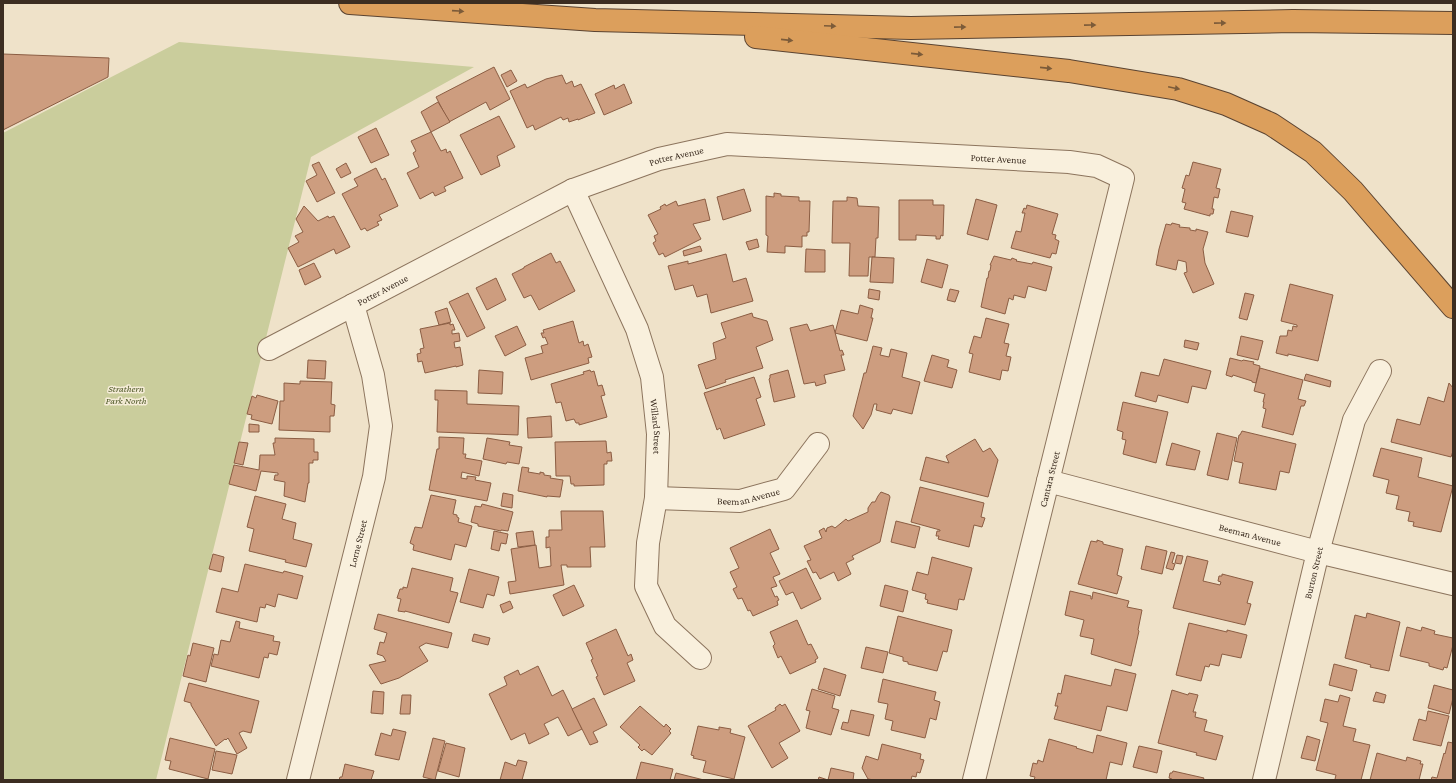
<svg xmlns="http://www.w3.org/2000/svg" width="1456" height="783" font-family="'Crimson Pro',serif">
	<rect width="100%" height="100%" fill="#efe2c9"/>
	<path fill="#cacd9c" d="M179 42 474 67 311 157 156 780H3V133Z"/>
	<g fill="#cd9d7f" stroke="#8b5d43">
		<path d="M3 54 109 58 108 77 3 130Z"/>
		<path d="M494 67 510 99 490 110 486 102 449 122 436 97Z"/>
		<path d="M511 70 517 81 507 87 501 75Z"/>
		<path d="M562 75 566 84 572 81 574 87 581 84 595 113 578 120V119L569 122 568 118 563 120 561 117 535 130 533 125 527 128 510 91 525 84 527 88 546 79Z"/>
		<path d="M624 84 632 103 604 115 595 94 614 85 615 89Z"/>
		<path d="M438 102 450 122 431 132 421 112Z"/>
		<path d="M499 116 515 147 497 156 500 166 481 175 460 135Z"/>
		<path d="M376 128 389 155 371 163 358 137Z"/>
		<path d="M431 132 441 151 446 149 447 153 450 151 463 178 444 187 446 191 435 196 433 192 420 199 407 173 419 167 413 153 416 151 411 141Z"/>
		<path d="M319 162 335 193 317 202 306 181 317 175 312 165Z"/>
		<path d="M1193 162 1221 169 1216 188 1220 189 1218 198 1214 197 1212 209H1214L1213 214H1210V216L1184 209 1186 203 1182 202 1185 189 1182 188 1186 175 1189 176Z"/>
		<path d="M346 163 351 173 341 178 336 169Z"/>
		<path d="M376 168 382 180 385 178 398 206 379 215 382 220 377 222 379 225 367 231 365 228 361 230 342 194 358 186 354 179Z"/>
		<path d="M744 189 751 211 723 220 717 197Z"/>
		<path d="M774 193 781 194V196L799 197V201H810L809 232H807V236H802V247L785 246V253L767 252 768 236 766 235V196L774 197Z"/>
		<path d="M847 197 857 198 858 206 879 207 878 238H876L875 257H869L868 276H849L850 243H832L833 201H847Z"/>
		<path d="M705 199 710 220 693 224 701 239 665 257 663 253 659 255 653 243 656 241 654 236 658 234 648 215 661 209 660 207 665 204 666 206 676 201 678 206Z"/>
		<path d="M976 199 997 205 988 240 967 234Z"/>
		<path d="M899 200H933V205H944L943 236 941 235 940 239H936V236L916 235V240H899Z"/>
		<path d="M1027 205 1058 214 1052 234 1056 235 1055 239 1059 241 1056 254 1052 253 1050 258 1011 248 1016 231 1021 232 1025 213H1022L1024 208 1026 209Z"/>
		<path d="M304 206 318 221 328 216 329 218 334 216 350 247 336 254 334 249 298 267 288 248 299 242 295 236 303 232 296 219Z"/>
		<path d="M1231 211 1253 216 1248 237 1226 232Z"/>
		<path d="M1172 223 1180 225 1179 227 1190 228V230L1196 231V229L1208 232 1203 249 1205 263 1214 284 1193 293 1184 273 1187 272 1186 262 1178 260 1176 270 1156 265 1159 249 1166 224 1171 225Z"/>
		<path d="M757 239 759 247 749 250 746 242Z"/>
		<path d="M700 246 702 251 684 256 683 251Z"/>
		<path d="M806 249 825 250V272H805Z"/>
		<path d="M551 253 556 263 560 261 575 291 539 310 531 295 524 298 512 274 524 268V267Z"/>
		<path d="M726 254 733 282 746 278 753 301 711 313 707 294 697 297 693 285 675 290 668 266 688 261V264Z"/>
		<path d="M994 256 1011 260 1012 258 1017 260 1016 261 1032 264 1033 262 1052 267 1046 291 1028 286 1025 298 1014 295 1013 300 1009 298 1005 314 981 307 987 278H988L989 271H990L991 265H990Z"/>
		<path d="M872 257 894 258 893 283 870 282Z"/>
		<path d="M927 259 948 265 942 288 921 282Z"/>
		<path d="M314 263 321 277 305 285 299 270Z"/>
		<path d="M496 278 506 300 487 310 476 288Z"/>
		<path d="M1290 284 1333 295 1318 361 1288 354V356L1276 353 1280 336H1287L1288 330 1292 331 1293 326 1297 327V325L1281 321Z"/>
		<path d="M869 289 880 291 879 300 868 298Z"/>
		<path d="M950 289 959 291 955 302 947 300Z"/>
		<path d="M468 293 485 328 467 337 449 302Z"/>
		<path d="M1245 293 1254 295 1247 320 1239 318Z"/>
		<path d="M860 305 873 309 871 318H873L867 341 835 333 841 310 858 314Z"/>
		<path d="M447 308 451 322 439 325 435 312Z"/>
		<path d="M752 313 753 317 767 321 773 340 756 347 763 368 725 380 726 382 706 389 698 365 716 359 713 343 726 338 721 323Z"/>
		<path d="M986 318 1009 324 1004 343 1009 344 1006 356 1011 357 1008 371 1002 370 1000 380 969 372 973 354 969 353 974 336 981 338Z"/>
		<path d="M573 321 579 343 583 341 584 346 588 344 592 357 588 358 589 363 531 380 525 358 543 353 541 346 548 344 545 337 543 338 541 333H544L543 330Z"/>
		<path d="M450 323V325L453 324 455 330H452V334L459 333 460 341 454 342 455 348 460 347 463 365 456 367V366L425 373 422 361 418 362 417 354 421 353 420 349 424 348 420 329Z"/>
		<path d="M807 324 810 331 833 325 840 351 842 350 844 355H841L845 370 824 375 826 383 816 386 815 382 804 384 790 328Z"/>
		<path d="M517 326 526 345 505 356 495 336Z"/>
		<path d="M1241 336 1263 341 1258 360 1237 355Z"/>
		<path d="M1185 340 1199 343 1197 350 1184 347Z"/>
		<path d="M873 346 882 348 880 355 889 357 891 349 907 353 902 377 920 382 912 414 893 409 891 414 876 410 877 404H874L871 415 863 429 853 416 864 373H866Z"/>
		<path d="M932 355 949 360 947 367 957 370 952 388 924 381Z"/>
		<path d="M1230 358 1242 361 1243 360 1254 362 1253 364 1260 366 1256 383 1252 382V381L1233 375 1232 377 1226 375Z"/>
		<path d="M1164 359 1211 371 1206 389 1192 386 1188 403 1158 395 1156 402 1135 396 1141 372 1159 376Z"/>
		<path d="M308 360 326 361 325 379 307 378Z"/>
		<path d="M1260 368 1303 380 1298 399 1306 401 1304 406H1301L1293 435 1262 427 1266 409 1263 408 1264 402H1263L1265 394 1254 391Z"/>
		<path d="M479 370 503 372 502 394 478 393Z"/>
		<path d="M590 370 591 372 594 371 598 386 602 385 605 395 601 396 607 417 579 425V423H576L574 419 566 421 561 402 556 403 551 384 584 374 583 372Z"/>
		<path d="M788 370 795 397 774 402 769 379 770 378V375Z"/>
		<path d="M1306 374 1331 381 1330 387 1304 380Z"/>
		<path d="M754 377 761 397 756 399 765 425 724 439 720 428 717 430 704 393Z"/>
		<path d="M300 381 332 382 331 404 335 405 334 416H330V432L279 430 280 401H284V383L300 384Z"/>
		<path d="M1449 383 1453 388V451L1451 457 1391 442 1397 419 1420 425 1428 397 1444 402Z"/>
		<path d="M435 390 467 391V404L519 406 518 435 437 432 438 400H435Z"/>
		<path d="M257 395 278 401 272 424 251 419 252 415 247 414 252 396 256 398Z"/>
		<path d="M1123 402 1168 412 1156 463 1123 454 1126 440 1122 439 1123 432 1117 430Z"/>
		<path d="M551 416 552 437 528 438 527 418Z"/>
		<path d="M249 424 259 425V432H249Z"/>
		<path d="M1242 431 1296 444 1289 473 1280 471 1276 490 1239 483 1243 463 1234 461 1239 435H1240Z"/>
		<path d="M1217 433 1237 438 1228 480 1207 475Z"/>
		<path d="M439 437 464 438 463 454H466L465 458 482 461 479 476 462 472 461 478 467 479V476L476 477 475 480 491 483 487 501 429 490 437 449H439Z"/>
		<path d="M275 438 314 439V452H318V460H313V463H309V483H308L305 502 284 496 285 482 274 480 275 475H278V473L261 471 256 491 229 484 234 465 259 470 260 455H275L273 443H275Z"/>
		<path d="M487 438 510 442 509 445 522 447 519 464 507 462 506 464 483 459Z"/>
		<path d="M975 439 983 452 990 448 998 460 988 497 920 480 926 457 949 463 946 456Z"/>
		<path d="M606 441 607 453 611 452 612 461H607V464H604V485L574 486V484H571L570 476H556L555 442Z"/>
		<path d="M239 442 248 443 243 465 234 463Z"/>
		<path d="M1172 443 1200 451 1195 470 1166 465Z"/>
		<path d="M1381 448 1422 458 1418 477 1453 486 1441 532 1413 526 1414 522 1408 521 1410 512 1396 509 1399 496 1386 493 1389 480 1373 476Z"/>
		<path d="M522 467 529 468 528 472 540 474V472L544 473V475L551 476 550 478 563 480 560 497 547 496V497L518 491Z"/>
		<path d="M920 487 984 503 981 517 985 518 982 527 974 525 969 547 938 539 939 536H936L937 531H940V530L911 522Z"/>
		<path d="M881 492 889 495 890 497 880 542 852 556 854 559 846 563 851 574 838 581 834 572 820 579 816 572 813 573 807 561 811 560 804 546 822 538 819 531 824 528 826 532 827 528 832 526 835 528 846 519 848 521 868 512V508L872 502H875L878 496Z"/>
		<path d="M503 493 513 495 512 508 501 506Z"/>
		<path d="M431 495 456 500 453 514 457 515V517L459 518 458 522 472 526 466 547 455 544 451 560 413 550 414 545 410 543 415 527 422 528Z"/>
		<path d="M255 496 286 504 282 519 296 523 293 539 312 544 306 567 285 562 286 560 249 551 254 529 247 527Z"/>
		<path d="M482 504 513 512 508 531 501 530V531L478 526V524L471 522 475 506 481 507Z"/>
		<path d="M561 511H603L605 547H590L591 567H567V565H561L564 585 510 594 508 582 516 581 511 549 536 545 539 568 551 566 550 547 546 548V537H549V530H562Z"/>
		<path d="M896 521 920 527 915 548 891 542Z"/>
		<path d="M770 529 779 549 770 553 780 574 773 577 777 586 771 588 775 597 777 596 779 600 777 601 778 605 753 616 750 610 748 611 742 598 738 599 733 589 737 587 730 572 739 568 730 548Z"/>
		<path d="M494 531 508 534 506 544 501 543 499 551 491 549Z"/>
		<path d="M533 531 535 545 518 547 516 533Z"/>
		<path d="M1097 540 1103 542V544L1123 549 1117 575 1122 577 1117 594 1078 584 1091 541 1097 542Z"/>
		<path d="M1146 546 1167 551 1162 574 1141 569Z"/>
		<path d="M1171 552 1175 553 1172 563 1175 564 1173 570 1166 568Z"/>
		<path d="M213 554 224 557 221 572 209 569Z"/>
		<path d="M1177 555 1183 556 1181 564 1175 563Z"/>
		<path d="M1187 556 1208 561 1203 581 1220 585 1221 582 1218 581 1219 576H1222V574L1253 582 1247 603 1251 604 1245 625 1173 608Z"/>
		<path d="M932 557 972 568 964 600 959 599 957 610 927 603 928 600 925 599 926 594 912 590 917 572 928 575Z"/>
		<path d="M245 564 283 573 284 571 303 576 297 599 278 594 275 607 266 604 265 608 260 607 257 622 216 612 222 588 238 592Z"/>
		<path d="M412 568 453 578 450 591 458 593 449 623 405 611V612L398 611 401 599 397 598 400 589H403V587L407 588Z"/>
		<path d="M806 568 821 599 801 609 793 592 786 595 779 581Z"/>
		<path d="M469 569 499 577 494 596 487 594 483 608 460 602Z"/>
		<path d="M574 585 584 606 563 616 553 595Z"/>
		<path d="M885 585 908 591 903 612 880 606Z"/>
		<path d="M1070 591 1091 596V599H1092L1093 592 1129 601 1127 607 1142 610 1138 630 1139 631 1131 666 1091 654 1094 639 1080 636 1084 620 1065 615Z"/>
		<path d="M510 601 513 608 503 613 500 605Z"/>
		<path d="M1367 613 1400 622 1389 671 1370 667 1371 665 1345 658 1355 615 1366 618Z"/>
		<path d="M378 614 452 633 448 648 426 643 419 647 428 661 399 678 381 684 369 665 386 661 383 656 377 654 380 642 384 643 387 633 374 629Z"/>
		<path d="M898 616 952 630 947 652 943 651 937 671 908 664V662L903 661V657L889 653Z"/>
		<path d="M797 620 808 645 811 644 818 658 815 660 816 662 790 674 781 656 778 658 773 646 775 644 770 632Z"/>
		<path d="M236 621 240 622 239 628 274 636 273 641 280 642 277 655 269 653 268 658 264 657 259 678 211 666 214 654 218 655 221 640 230 642Z"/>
		<path d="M1189 623 1227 632V630L1247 635 1241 658 1222 654 1219 666 1210 664 1209 667 1205 666 1201 681 1176 675Z"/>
		<path d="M1407 627 1421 631 1422 627 1435 631 1434 634 1453 638V645L1447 668 1444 667 1443 670 1429 666V663L1400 656Z"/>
		<path d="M616 629 628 656 631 654 633 660 627 663 635 681 604 695 596 677 598 676 591 660 593 659 586 643Z"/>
		<path d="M474 634 490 638 488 645 472 641Z"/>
		<path d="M193 643 214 648 206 682 183 676 188 655 190 656Z"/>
		<path d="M866 647 888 652 883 673 861 668Z"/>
		<path d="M1334 664 1357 670 1352 691 1329 685Z"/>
		<path d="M538 666 552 696 563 690 582 729 568 736 558 717 544 724 549 734 529 744 525 733 511 740 489 694 507 685 504 677 518 670 520 675Z"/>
		<path d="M824 668 846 675 840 696 818 689Z"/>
		<path d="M1115 669 1136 674 1127 711 1107 706 1101 731 1054 719 1058 706H1055L1058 693 1061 694 1065 675 1111 686Z"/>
		<path d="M883 679 936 692 934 700 940 702 936 720 930 718 925 738 891 730 893 721 885 719 888 704 878 702Z"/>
		<path d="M189 683 259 701 251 733 243 731 239 733 247 748 237 754 228 738 226 740 225 739 216 746 191 705V703L184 701Z"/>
		<path d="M1434 685 1453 690V698L1449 714 1428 708Z"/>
		<path d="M812 689 835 696 832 708 839 710 831 735 806 728 810 711 806 710Z"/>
		<path d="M1172 690 1188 695 1189 693 1198 695 1193 712H1196L1195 717 1207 720 1204 731 1223 736 1216 760 1196 755 1197 753 1158 743Z"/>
		<path d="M373 691 384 692 383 714 371 713Z"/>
		<path d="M1376 692 1386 695 1384 703 1373 701Z"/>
		<path d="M402 695H411L410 714H400Z"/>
		<path d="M1340 695 1350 698 1343 726 1356 729 1353 741 1370 745 1361 780H1337L1335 779 1336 775 1316 770 1328 723 1320 721 1325 699 1338 702Z"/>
		<path d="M594 698 607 725 593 732 598 742 590 745 572 709Z"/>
		<path d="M780 704 782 706 785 704 800 731 779 743 788 758 772 768 748 726 776 710 775 708Z"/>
		<path d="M640 706 664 727 666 724 671 729 669 731 671 733 652 755 644 749 642 751 638 747 640 745 620 727Z"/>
		<path d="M851 710 874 715 869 736 841 729 843 722 848 723Z"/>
		<path d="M1428 711 1449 716 1441 746 1413 740 1419 719 1426 721Z"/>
		<path d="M698 726 719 730V727L731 729 730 733 745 737 734 779 703 772 706 761 693 758 694 756 691 755Z"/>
		<path d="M393 729 406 732 399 760 375 755 381 733 391 736Z"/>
		<path d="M1097 735 1127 743 1122 765 1110 762 1106 780H1034L1035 777 1030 776 1033 763 1037 764 1038 760 1043 762 1049 739 1077 747 1076 748 1093 753Z"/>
		<path d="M1307 736 1320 740 1315 761 1301 758Z"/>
		<path d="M170 738 215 749 208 779 169 769 171 761 165 760Z"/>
		<path d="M433 738 445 741 435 780 423 777Z"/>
		<path d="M1448 742 1453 743V780H1431L1432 777 1437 778 1444 753 1445 754Z"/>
		<path d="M446 743 465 748 459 777 438 771Z"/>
		<path d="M882 744 921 754 920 759 924 760 920 773 917 772 916 777 912 776 911 780H874L868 779 862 768 866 756 878 760Z"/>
		<path d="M1139 746 1162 751 1157 773 1133 767Z"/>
		<path d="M216 751 237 755 232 774 212 770Z"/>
		<path d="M1377 753 1406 761 1407 757 1421 761 1420 764H1423L1419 780H1370Z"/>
		<path d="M518 760 527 762 522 780H500L505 762 516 766Z"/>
		<path d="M641 762 673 769 670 780H636Z"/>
		<path d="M345 764 374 771 371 780H339L340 777H342Z"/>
		<path d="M831 768 854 773 853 780H818L819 777 828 780Z"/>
		<path d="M1173 771 1204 778 1203 780H1171L1172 779 1169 778 1170 773H1172Z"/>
		<path d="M676 773 704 780H674Z"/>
	</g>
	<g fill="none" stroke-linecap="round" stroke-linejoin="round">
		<g stroke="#8c745d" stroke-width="24">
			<g id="minor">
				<path id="s1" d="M573 190 637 329 652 377 658 434 656 498 648 543 646 586 665 626 700 658"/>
				<path id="s2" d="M269 349 573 190 659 159 727 144 1069 162 1097 166 1123 178 974 780"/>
				<path id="s3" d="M1048 481 1318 552 1453 584"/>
				<path id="s4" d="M656 498 740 501 784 489 818 444"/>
				<path id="s5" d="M298 780 374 477 381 426 373 375 353 305"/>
				<path id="s6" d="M1264 780 1318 552 1354 420 1380 371"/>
			</g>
		</g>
		<g stroke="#5a4331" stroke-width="24">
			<g id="highway">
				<path d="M350 3 595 20 911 28 1293 21 1453 23"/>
				<path d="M756 37 1069 71 1178 89 1226 104 1271 124 1313 152 1353 191 1453 307"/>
			</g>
		</g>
		<use href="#minor" stroke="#f9f0dd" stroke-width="22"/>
		<use href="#highway" stroke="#dc9f5c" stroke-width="22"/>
	</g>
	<defs><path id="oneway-solid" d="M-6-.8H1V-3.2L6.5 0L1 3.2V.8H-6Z"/></defs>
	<g fill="#7c5b39">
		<use href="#oneway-solid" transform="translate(458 11) rotate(4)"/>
		<use href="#oneway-solid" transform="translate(1220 23) rotate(-1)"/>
		<use href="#oneway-solid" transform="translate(1090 25) rotate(-1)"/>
		<use href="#oneway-solid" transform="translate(830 26) rotate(2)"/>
		<use href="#oneway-solid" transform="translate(960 27) rotate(-1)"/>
		<use href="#oneway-solid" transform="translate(787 40) rotate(6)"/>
		<use href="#oneway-solid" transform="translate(917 54) rotate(6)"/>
		<use href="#oneway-solid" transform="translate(1046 68) rotate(6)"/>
		<use href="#oneway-solid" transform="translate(1174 88) rotate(12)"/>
	</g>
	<g text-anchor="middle" stroke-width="3" stroke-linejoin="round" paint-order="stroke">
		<g font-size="10" fill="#3c2d21" stroke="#f6edd9">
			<text dy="4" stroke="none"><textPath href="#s2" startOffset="452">Potter Avenue</textPath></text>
			<text dy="4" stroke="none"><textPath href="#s2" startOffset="776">Potter Avenue</textPath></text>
			<text dy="4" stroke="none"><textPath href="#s2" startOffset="128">Potter Avenue</textPath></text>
			<text dy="4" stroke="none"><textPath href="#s1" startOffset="253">Willard Street</textPath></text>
			<text transform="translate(1049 479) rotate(-76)" y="4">Cantara Street</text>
			<text dy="4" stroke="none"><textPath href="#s4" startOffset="93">Beeman Avenue</textPath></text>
			<text dy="4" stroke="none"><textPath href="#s3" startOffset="209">Beeman Avenue</textPath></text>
			<text dy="4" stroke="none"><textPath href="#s5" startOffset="244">Lorne Street</textPath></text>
			<text dy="4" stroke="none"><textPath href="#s6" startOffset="213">Burton Street</textPath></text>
		</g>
		<g font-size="10" font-style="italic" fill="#4e5827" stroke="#f6edd9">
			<text x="126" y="392">Strathern<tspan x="126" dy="12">Park North</tspan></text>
		</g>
	</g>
	<rect width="1456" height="783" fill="none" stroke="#3c2d21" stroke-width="8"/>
</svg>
